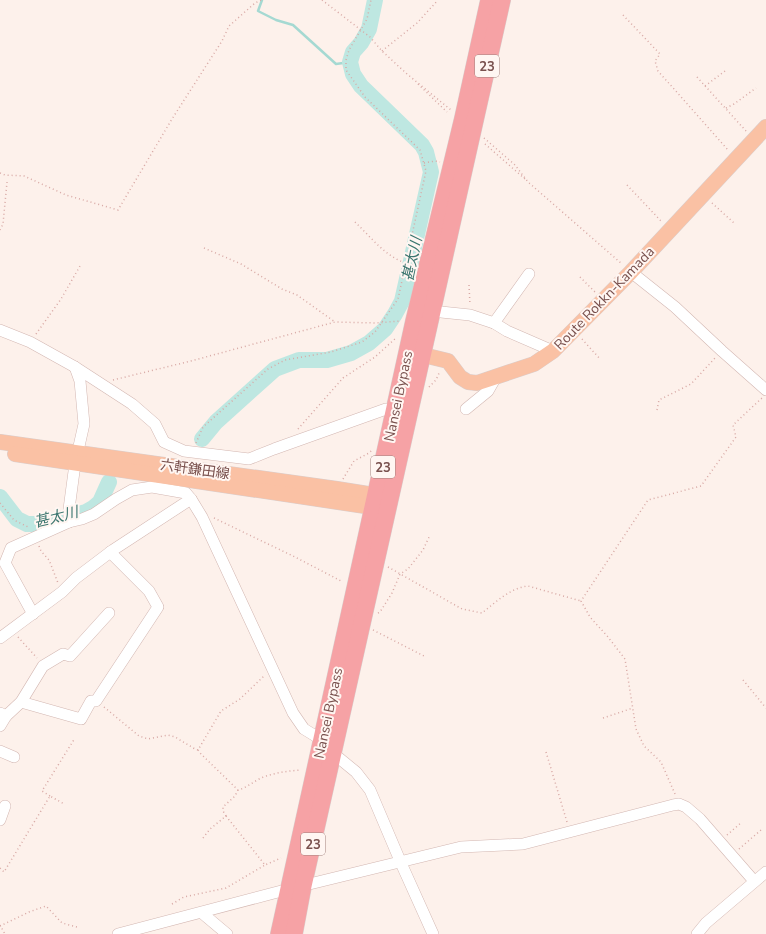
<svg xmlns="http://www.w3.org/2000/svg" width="766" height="934" font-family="'Nunito Sans','Noto Sans JP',sans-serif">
	<rect width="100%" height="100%" fill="#fdf1eb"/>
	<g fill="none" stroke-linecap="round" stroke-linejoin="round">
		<path stroke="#a5d9d2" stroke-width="2.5" d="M262 0 258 11 276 20 293 25 336 64 350 62"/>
		<g stroke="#bee7e1" stroke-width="16">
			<path d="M202 439 216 422 275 369 299 360H327L351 353 369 343 385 329 395 314 402 301 431 172 426 152 422 145 361 86 353 74 350 62 353 52 361 43 369 29 375 0"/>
			<path d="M0 497 17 519 27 524H40L86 512 93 508 100 502 109 482"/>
		</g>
		<g stroke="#d3b7b2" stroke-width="12">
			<g id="minor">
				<path d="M631 272 675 307 722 351 766 390"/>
				<path d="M441 312 470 315 494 323 507 331 553 351"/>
				<path d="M494 323 529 274"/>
				<path d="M0 330 30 342 75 367 132 404 155 424 164 442 184 451 249 459 274 449 386 409"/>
				<path d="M466 409 488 391 496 377"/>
				<path d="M69 522 82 519 94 514 116 499 132 490 152 487 186 493 191 499 202 517 293 713 304 729 322 740 334 754 356 772 370 790 401 863 433 934"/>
				<path d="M33 614 5 563 11 548 69 522V509L75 464 84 424 80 381 75 367"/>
				<path d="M0 638 62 592 76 578 113 550 191 499"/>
				<path d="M21 702 81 719 91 701H96L158 607 149 591 110 552"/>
				<path d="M0 713 6 716 21 702 43 666 63 654 70 656 109 613"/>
				<path d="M0 726 6 716"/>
				<path d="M0 751 14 757"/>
				<path d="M0 820 5 806"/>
				<path d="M202 913 227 934"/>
				<path d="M118 934 289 889 461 847 523 844 673 805 679 804 686 807 700 819 754 881"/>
				<path d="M697 934 706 923 766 872"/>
			</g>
		</g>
		<g stroke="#d9cecd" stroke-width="16">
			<g id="major">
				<path d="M411 352 448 361 460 377 468 382 477 383 534 364 553 351 631 272 766 127"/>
				<path d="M0 442 337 489 387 497"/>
				<path d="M15 454 385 509"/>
			</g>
		</g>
		<g stroke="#d9cecd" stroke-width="18">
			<g id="highway">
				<path d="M279 934 414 321 463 118 489 0"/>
				<path d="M294 934 303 886 502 0"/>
			</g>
		</g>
		<g stroke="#d8a9a5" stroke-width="1.5" stroke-dasharray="1 3" stroke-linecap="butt">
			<path d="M322 0 370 37 382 51 407 74 451 110"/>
			<path d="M623 15 660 54 655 61 658 71 728 150"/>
			<path d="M382 51 417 23 438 0"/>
			<path d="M697 77 746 131"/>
			<path d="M418 84 447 112"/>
			<path d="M705 86 725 71"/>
			<path d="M726 108 734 104 756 88"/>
			<path d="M484 138 515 165 528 182 622 264"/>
			<path d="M485 144 525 179"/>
			<path d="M424 163 435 161 440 162"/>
			<path d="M0 173 5 175 24 176 66 195 118 210 172 119 222 41 229 26 255 3 261 0"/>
			<path d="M627 185 661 221"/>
			<path d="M712 203 734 223"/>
			<path d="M355 222C373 239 389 262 415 265"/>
			<path d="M0 230 3 224 7 182"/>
			<path d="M204 248 241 264 282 289 297 295 335 322"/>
			<path d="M580 277 595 292"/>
			<path d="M469 285 470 305"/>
			<path d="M36 334 61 299 80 266"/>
			<path d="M582 339 600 359"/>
			<path d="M113 380 191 361 335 322 376 323 400 321"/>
			<path d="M429 387 436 380 440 371"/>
			<path d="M657 410 659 400 691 384 715 358"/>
			<path d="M298 429 343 378 375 357 397 337"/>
			<path d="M196 443 203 427 268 369 285 360 331 352 362 342 375 332 398 299 426 171 420 150 365 97 346 70V60L349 50 367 19 371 0"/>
			<path d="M343 479 354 461 369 453 372 450"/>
			<path d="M0 503 14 520 30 528"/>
			<path d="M214 518 295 557 343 582"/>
			<path d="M39 546 41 551 49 560 58 583"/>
			<path d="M388 567 462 609 482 613C496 602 510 588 528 586L581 601"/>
			<path d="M378 613 380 612 392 593 400 574 408 569 423 550 430 535"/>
			<path d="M373 630 424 656"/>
			<path d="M18 637 37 658"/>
			<path d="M743 680 766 708"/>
			<path d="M104 707 139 736 148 739 168 735 175 737 195 749 198 750 221 711 240 699 264 676"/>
			<path d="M603 718 633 708"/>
			<path d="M198 750 201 754 238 790C246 788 253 782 261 778 273 773 287 771 301 770"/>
			<path d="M546 752 567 822"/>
			<path d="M675 794 661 762 644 746 636 729 625 659 608 637 590 617 581 601 648 500 701 486 736 437 733 425 762 398"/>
			<path d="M50 796 42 791 75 738"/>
			<path d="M226 816 265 865 281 858"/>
			<path d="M727 835 742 822"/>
			<path d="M203 838 210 829 226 816 223 811V807L235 796 238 790"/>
			<path d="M739 849 761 830"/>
			<path d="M0 868 4 872 50 796 64 804"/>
			<path d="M172 904 184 897 226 888 265 865"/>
			<path d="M0 925 5 934"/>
			<path d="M0 926 29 912 46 906 62 923 77 927"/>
		</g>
		<use href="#minor" stroke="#fff" stroke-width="11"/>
		<use href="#major" stroke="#fac1a4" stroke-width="15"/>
		<use href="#highway" stroke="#f6a2a5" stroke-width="17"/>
	</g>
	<g text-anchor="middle" stroke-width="4" stroke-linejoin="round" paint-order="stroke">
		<g fill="#fff6f2" stroke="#a1827e" stroke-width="1">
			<rect x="475" y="55" width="24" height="22" rx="3"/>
			<rect x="371" y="456" width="24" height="22" rx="3"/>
			<rect x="301" y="833" width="24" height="22" rx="3"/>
		</g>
		<g font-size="13" font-weight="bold" fill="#79504d">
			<text x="487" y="71">23</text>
			<text x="383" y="472">23</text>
			<text x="313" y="849">23</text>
		</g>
		<g font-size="14" fill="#79504d" stroke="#fff6f2">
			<text transform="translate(604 298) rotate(-46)" y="5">Route Rokkn-Kamada</text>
			<text transform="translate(398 396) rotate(-78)" y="5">Nansei Bypass</text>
			<text transform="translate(195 469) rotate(8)" y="5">六軒鎌田線</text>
			<text transform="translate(328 713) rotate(-78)" y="5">Nansei Bypass</text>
		</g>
		<g font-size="15" font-style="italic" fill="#3c766f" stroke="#fff6f2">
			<text transform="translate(412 259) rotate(-78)" y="5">甚太川</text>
			<text transform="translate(56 517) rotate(-14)" y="5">甚太川</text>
		</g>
	</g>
</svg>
